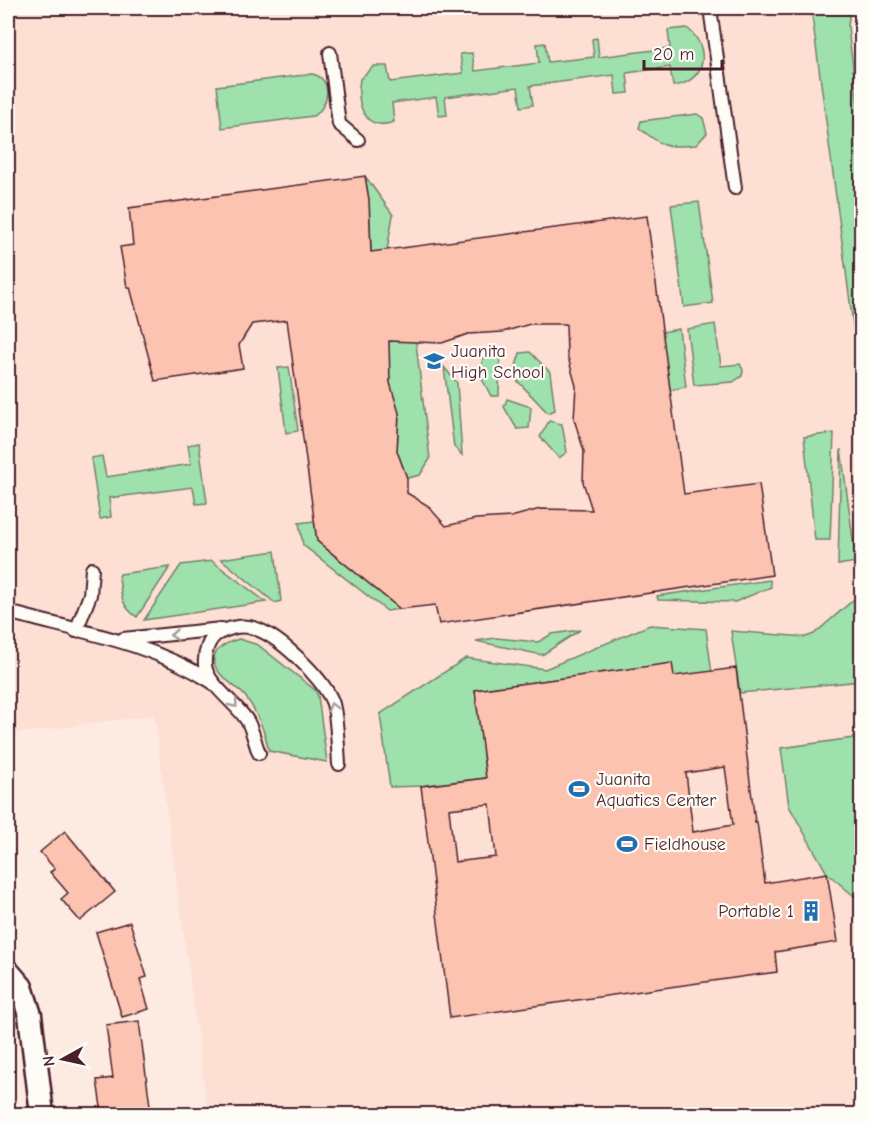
<svg xmlns="http://www.w3.org/2000/svg" width="869" height="1122" font-family="'Comic Neue',sans-serif">
	<rect width="100%" height="100%" fill="#fdebe2"/>
	<filter id="ink" filterUnits="userSpaceOnUse"><feTurbulence type="fractalNoise" baseFrequency=".0167" numOctaves="2"/><feDisplacementMap in="SourceGraphic" scale="12" xChannelSelector="R" yChannelSelector="G"/><feConvolveMatrix kernelMatrix="1 2 1 2 8 2 1 2 1" color-interpolation-filters="sRGB"/></filter>
	<g filter="url(#ink)">
		<path fill="#fddfd3" d="M8 8H861V1114H208L154 715 8 735Z"/>
		<g fill="#9ee1ac" stroke="#74806c" stroke-width="1.5">
			<path d="M811 8H850L848 26 850 45 862 133 861 385Z"/>
			<path d="M687 28C712 48 706 82 673 86L670 67 627 73 629 93 616 94 614 75 530 86 533 105 521 107 518 87 445 97 447 115 439 116 436 97 392 103 394 122C363 133 356 102 360 79L374 66H387L390 82 463 73 460 54 472 53 475 71 539 63 537 44 545 43 548 62 594 57 592 39 597 38 599 57 670 48 668 30Z"/>
			<path d="M312 74C334 78 329 108 313 116L222 128 217 86Z"/>
			<path d="M697 114 703 118 707 133 696 145C666 148 663 147 639 128L641 121Z"/>
			<path d="M365 176 393 215 387 250 398 283 380 284 371 250 369 200Z"/>
			<path d="M699 202 713 303 684 307 671 205Z"/>
			<path d="M715 324 721 366 740 364 743 370 742 376 733 382 694 385 687 329Z"/>
			<path d="M679 329 686 387 670 390 662 332Z"/>
			<path d="M415 335 430 459 420 475 407 478 397 451 399 414 390 383 386 339Z"/>
			<path d="M530 352 550 372 555 410 548 413 513 376 520 353Z"/>
			<path d="M500 355 499 396H491L480 375 483 358Z"/>
			<path d="M289 367 298 431 286 433 278 368Z"/>
			<path d="M444 367 457 383 462 455 454 447Z"/>
			<path d="M507 399 531 407 529 428 517 429 504 407Z"/>
			<path d="M549 421 562 424 567 452 559 458 540 437Z"/>
			<path d="M834 433 830 540H815L804 437Z"/>
			<path d="M199 443 207 503 196 504 193 487 109 498 111 517 100 519 91 458 102 456 106 477 191 464 188 445Z"/>
			<path d="M841 449 856 562 838 565Z"/>
			<path d="M314 521 317 541 400 609 387 611 303 545 299 523Z"/>
			<path d="M275 551 281 601 275 603 221 559Z"/>
			<path d="M212 561 266 602 144 620 181 565Z"/>
			<path d="M170 567 137 617C121 607 121 594 119 577L120 574Z"/>
			<path d="M770 580 771 587 735 602 658 600 657 596Z"/>
			<path d="M859 595 862 611 861 681 740 693 731 631 806 637 814 634Z"/>
			<path d="M650 625 706 629 721 741 676 695 672 663 475 690 486 778 421 786 390 787 380 714 466 658 545 669Z"/>
			<path d="M580 630 542 655 476 641 496 638 538 642 552 634Z"/>
			<path d="M239 639 258 645 315 690 318 696 327 762 269 751C265 731 258 713 245 696 237 686 216 676 214 662 212 649 228 642 239 639Z"/>
			<path d="M861 737H862L861 902 827 873 789 806 781 748Z"/>
		</g>
		<g fill="#fcc3b1" stroke="#4a1f2b" stroke-width="1.5" fill-rule="evenodd">
			<path d="M365 176 369 200 371 252 647 216 684 494 759 484 772 575 439 624 435 605 400 609 317 541 287 320 252 324 239 345 243 368 155 381 130 287H127L120 247 133 245 129 208ZM530 324H566L567 354 576 386 574 419 584 451 583 482 592 510 540 509 511 517 476 519 446 526 427 505 407 493V478L397 451 399 413 390 383 389 341 442 343 468 334 503 332Z"/>
			<path d="M672 663 674 676 736 668 755 822H757L765 883 827 873 838 942 775 952 777 972 450 1018 421 786 486 778 475 690ZM725 767 733 825 693 832 686 773ZM490 804 496 857 455 862 449 809Z"/>
			<path d="M65 831 115 892 80 921 61 899 68 893 50 872 55 869 40 852Z"/>
			<path d="M130 922 147 977 140 979 149 1009 122 1017 96 932Z"/>
			<path d="M139 1021 151 1114H102L97 1080 113 1078 106 1025Z"/>
		</g>
		<g fill="none" stroke-linecap="round" stroke-linejoin="round">
			<g stroke="#4a1f2b" stroke-width="16">
				<g id="lane">
					<path d="M710 8 735 188"/>
					<path d="M330 53 339 124 358 140"/>
					<path d="M8 612C77 631 150 642 212 682"/>
					<path d="M76 631 90 595 92 569"/>
					<path d="M123 639 222 629"/>
					<path d="M259 753C255 743 253 732 248 722 238 704 207 685 205 665 204 654 208 638 219 633 227 629 239 625 249 627 275 631 322 677 332 701 337 713 338 750 339 764"/>
				</g>
			</g>
			<g stroke="#4a1f2b" stroke-width="27">
				<path id="street" d="M8 972 21 987 30 1015 42 1114"/>
			</g>
			<use href="#lane" stroke="#fdfcf7" stroke-width="12"/>
			<use href="#street" stroke="#fdfcf7" stroke-width="22"/>
		</g>
		<defs><path id="oneway-chevron" d="M-2-3.5L2.5 0L-2 3.5" fill="none" stroke-width="1.6" stroke-linecap="round" stroke-linejoin="round" transform="scale(1.5)"/></defs>
		<g stroke="#ac999b">
			<use href="#oneway-chevron" transform="translate(174 635) rotate(176)"/>
			<use href="#oneway-chevron" transform="translate(234 704) rotate(51)"/>
			<use href="#oneway-chevron" transform="translate(332 707) rotate(-104)"/>
		</g>
	</g>
	<defs>
		<g id="school-bare" transform="scale(1.62)"><path d="M0-5L7-2L0 1L-7-2ZM-4 1L0 2.5L4 1V4Q0 6-4 4Z" fill="#1f6fb2" stroke="#fdfcf7" stroke-width="2.5" paint-order="stroke"/></g>
		<g id="stadium-bare" transform="scale(1.62)"><path d="M0-5a6.5 5 0 1 0 0 10a6.5 5 0 1 0 0-10ZM-3.5-1.8h7v3.6h-7Z" fill="#1f6fb2" stroke="#fdfcf7" stroke-width="2.5" paint-order="stroke"/></g>
		<g id="building-bare" transform="scale(1.62)"><path d="M-4-6H4V6H1V3H-1V6H-4ZM-2.5-4.3h1.7v1.8h-1.7ZM.8-4.3h1.7v1.8H.8ZM-2.5-1h1.7V.8h-1.7ZM.8-1h1.7V.8H.8Z" fill="#1f6fb2" stroke="#fdfcf7" stroke-width="2.5" paint-order="stroke"/></g>
	</defs>
	<g fill-rule="evenodd">
		<use href="#school-bare" x="434" y="361"/>
		<use href="#stadium-bare" x="579" y="789"/>
		<use href="#stadium-bare" x="627" y="844"/>
		<use href="#building-bare" x="811" y="911"/>
	</g>
	<g text-anchor="middle" stroke-width="4.5" stroke-linejoin="round" paint-order="stroke">
		<g font-size="18" fill="#4a1f2b" stroke="#fdfcf7" text-anchor="start">
			<text x="451" y="357">Juanita<tspan x="451" dy="21">High School</tspan></text>
			<text x="596" y="785">Juanita<tspan x="596" dy="21">Aquatics Center</tspan></text>
			<text x="644" y="850">Fieldhouse</text>
			<text x="794" y="917" text-anchor="end">Portable 1</text>
		</g>
	</g>
	<rect width="869" height="1122" fill="none" stroke="#fdfcf7" stroke-width="30"/>
	<rect x="15" y="15" width="839" height="1092" fill="none" stroke="#4a1f2b" stroke-width="2" filter="url(#ink)"/>
	<g transform="translate(63 1059) rotate(262)" stroke="#fdfcf7" stroke-width="4.5" paint-order="stroke">
	<path d="M0-4.5L10 22L0 15L-10 22Z" fill="#4a1f2b"/>
	<text y="-9" font-size="16" font-weight="bold" text-anchor="middle" fill="#4a1f2b">N</text>
	</g>
	<path d="M644 60v9h78v-9" fill="none" stroke="#4a1f2b" stroke-width="3"/>
	<text x="653" y="60" font-size="18" fill="#4a1f2b" stroke="#fdfcf7" stroke-width="4.5" paint-order="stroke">20 m</text>
</svg>
